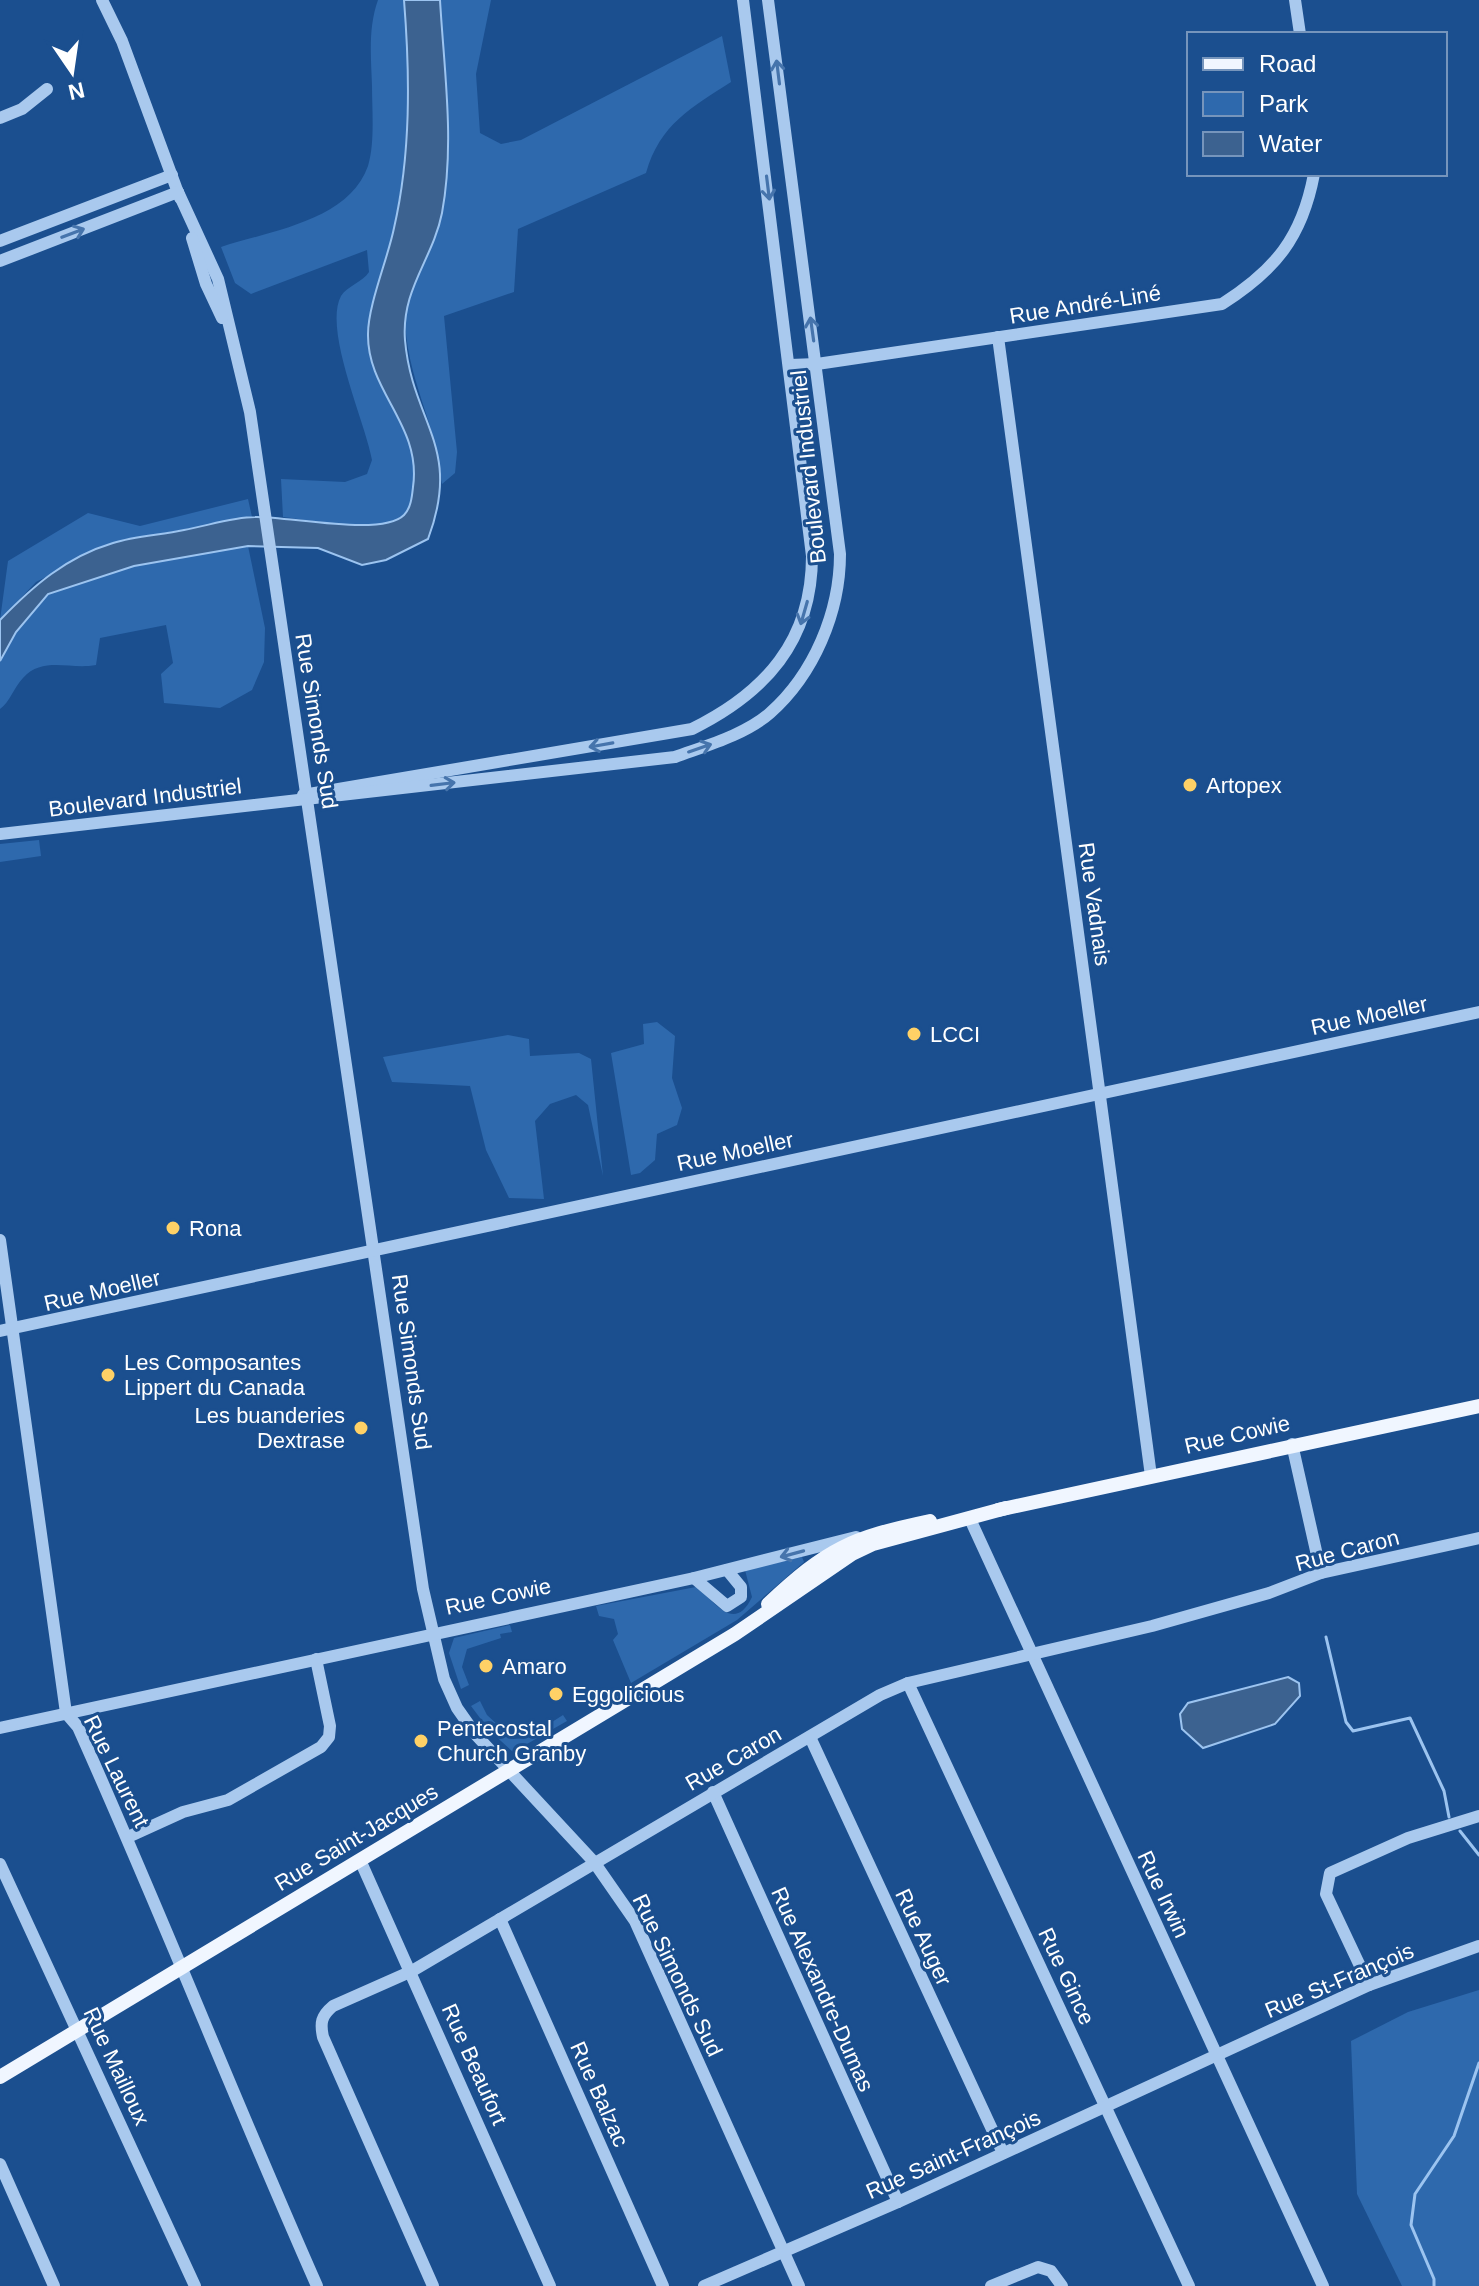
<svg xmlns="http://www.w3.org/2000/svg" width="1479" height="2286" font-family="Helvetica,sans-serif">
	<rect width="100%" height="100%" fill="#1b4f8f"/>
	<g fill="#2e69ad">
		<path d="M378 0H404C410 74 409 150 395 223 390 250 366 314 368 335 373 389 442 460 406 512 390 536 310 520 283 517L281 479 345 482 367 474 372 460C365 421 323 330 341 296 347 286 363 282 369 272L367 250 251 294 235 283 221 247C269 231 349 221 368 166 375 143 372 110 372 86 371 56 368 28 378 0Z"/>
		<path d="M440 0H491L476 74 480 133 501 144 521 140 722 36 731 82C691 108 660 124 646 173L518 229 514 292 444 316 457 452 455 473 442 484C437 422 404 376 405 311 405 282 435 244 441 214 457 145 444 70 440 0Z"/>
		<path d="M248 499 252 517 114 542 36 582 0 620 8 561 88 513 140 526Z"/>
		<path d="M248 546 265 628 264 662 252 690 220 708 164 703 161 674 173 663 166 625 100 638 96 665C70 670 43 656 23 678 14 687 10 702 0 709V661L16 632 48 593 134 566Z"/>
		<path d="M39 840 41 856 0 862V844Z"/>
		<path d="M657 1022 675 1036 672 1078 682 1108 677 1125 657 1134 655 1160 640 1173 631 1175 611 1053 644 1044 643 1024Z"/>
		<path d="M508 1035 529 1039 530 1056 579 1053 591 1059 603 1176 588 1105 576 1095 550 1104 535 1121 544 1199 509 1198 486 1150 470 1086 392 1082 383 1057Z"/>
		<path d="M802 1557 804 1562 737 1620 631 1683 613 1640 618 1634 614 1619 599 1616 596 1606 696 1587C713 1599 734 1635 752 1597L745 1570Z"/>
		<path d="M510 1625 512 1632 500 1634 501 1638 467 1649 462 1667 469 1685 461 1689 449 1653 454 1638Z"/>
		<path d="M480 1701 487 1715 513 1739 527 1738 563 1715 567 1721 513 1752 489 1730 471 1706Z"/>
		<path d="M1479 1990V2286H1402L1357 2194 1351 2041 1408 2012Z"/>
	</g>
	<g fill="#3c6290" stroke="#9cc4f0" stroke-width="2">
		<path d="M404 0H440C444 70 455 143 442 213 433 259 401 289 405 340 412 423 463 446 428 539L386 560 362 565 318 548 248 546 134 566 48 594 16 632 0 661V620C33 586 66 557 113 543 135 536 161 535 184 530 207 526 232 517 255 517 288 516 382 537 404 515 411 508 412 496 413 487 422 425 367 392 368 334 368 305 388 258 394 228 411 154 410 75 404 0Z"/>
		<path d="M1288 1677 1299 1683 1300 1696 1275 1724 1203 1748 1182 1729 1180 1714 1188 1703Z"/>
	</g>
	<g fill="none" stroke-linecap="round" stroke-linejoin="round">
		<g stroke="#9cc4f0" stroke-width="3">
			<path d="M1326 1637 1346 1722 1353 1731 1410 1718 1444 1791 1449 1817"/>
			<path d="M1460 1831 1479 1855"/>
			<path d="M1434 2286V2279L1411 2225 1415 2194 1454 2136 1479 2063"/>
		</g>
		<g stroke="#a9c9ee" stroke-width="12">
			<path d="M102 0 122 41 180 198"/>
			<path d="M1295 0 1300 34"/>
			<path d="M0 118 22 109 47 89"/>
			<path d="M178 192 218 279 250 412 423 1589 444 1679 457 1708 476 1735 594 1862 635 1921 799 2286"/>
			<path d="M192 238 206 284 222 318"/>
			<path d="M0 241 172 175"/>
			<path d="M0 261 178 192"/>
			<path d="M998 337 1151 1476"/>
			<path d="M790 365 817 364 1222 304C1275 270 1302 238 1314 174"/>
			<path d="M303 795 692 729C765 693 812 641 812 556L743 0"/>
			<path d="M0 834 675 757C705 746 745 735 770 713 814 674 840 612 840 554L768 0"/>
			<path d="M0 1240 66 1713 78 1727C161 1912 235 2101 317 2286"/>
			<path d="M0 1331 1479 1012"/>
			<path d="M1292 1444 1321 1573"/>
			<path d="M970 1519 1323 2286"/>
			<path d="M694 1578 727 1606 741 1597V1587L727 1570"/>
			<path d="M908 1683 1189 2286"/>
			<path d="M0 1728 694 1578 856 1537"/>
			<path d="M810 1737 1003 2153"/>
			<path d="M713 1792 898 2202"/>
			<path d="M128 1837 183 1812 228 1800 321 1747 329 1737 330 1726 316 1659"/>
			<path d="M360 1860 550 2286"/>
			<path d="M0 1864 195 2286"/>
			<path d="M500 1919 663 2286"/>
			<path d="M1369 1985 1326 1894 1330 1873 1408 1838 1479 1816"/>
			<path d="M0 2164 54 2286"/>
			<path d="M433 2286 323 2037C320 2023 321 2016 333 2006L412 1971 880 1695 908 1683 1152 1626 1269 1593 1321 1573 1479 1538"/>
			<path d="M704 2286 898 2202 1369 1985 1479 1946"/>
			<path d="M991 2286 1038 2267 1051 2271 1062 2286"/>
		</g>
		<g stroke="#f0f6ff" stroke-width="14">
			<path d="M998 1510 1479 1406"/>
			<path d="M768 1604C828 1548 850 1538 930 1521"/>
			<path d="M0 2077 735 1634 852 1554 873 1544 1006 1508"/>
		</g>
	</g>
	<defs><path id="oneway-shaft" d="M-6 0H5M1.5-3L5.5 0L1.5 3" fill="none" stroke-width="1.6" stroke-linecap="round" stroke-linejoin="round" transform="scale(2)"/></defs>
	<g stroke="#4674ac">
		<use href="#oneway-shaft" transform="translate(778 72) rotate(-97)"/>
		<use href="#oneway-shaft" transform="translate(768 188) rotate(83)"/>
		<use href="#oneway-shaft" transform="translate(73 233) rotate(-21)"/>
		<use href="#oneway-shaft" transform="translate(812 329) rotate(-98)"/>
		<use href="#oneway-shaft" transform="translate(804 613) rotate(106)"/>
		<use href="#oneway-shaft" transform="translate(601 745) rotate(170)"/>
		<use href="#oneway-shaft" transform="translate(700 748) rotate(-19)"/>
		<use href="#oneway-shaft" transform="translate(443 784) rotate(-7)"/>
		<use href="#oneway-shaft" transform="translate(792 1554) rotate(165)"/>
	</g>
	<g fill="#ffd166" stroke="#1b4f8f" stroke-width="3">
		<circle cx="1190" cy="785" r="8"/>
		<circle cx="914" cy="1034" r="8"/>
		<circle cx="173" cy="1228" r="8"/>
		<circle cx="108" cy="1375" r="8"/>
		<circle cx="361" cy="1428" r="8"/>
		<circle cx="486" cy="1666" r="8"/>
		<circle cx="556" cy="1694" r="8"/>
		<circle cx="421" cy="1741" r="8"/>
	</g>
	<g text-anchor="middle" stroke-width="6" stroke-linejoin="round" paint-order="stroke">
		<g font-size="22" fill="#fff" stroke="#1b4f8f">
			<text transform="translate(1085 304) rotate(-9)" y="8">Rue André-Liné</text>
			<text transform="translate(808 467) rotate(-96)" y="8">Boulevard Industriel</text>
			<text transform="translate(317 721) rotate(81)" y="8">Rue Simonds Sud</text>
			<text transform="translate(145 797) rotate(-7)" y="8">Boulevard Industriel</text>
			<text transform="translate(1095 904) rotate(82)" y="8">Rue Vadnais</text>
			<text transform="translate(1369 1015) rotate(-12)" y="8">Rue Moeller</text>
			<text transform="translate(735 1151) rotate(-12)" y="8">Rue Moeller</text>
			<text transform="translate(102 1290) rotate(-13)" y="8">Rue Moeller</text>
			<text transform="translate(412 1362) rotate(82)" y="8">Rue Simonds Sud</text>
			<text transform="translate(1237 1434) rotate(-13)" y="8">Rue Cowie</text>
			<text transform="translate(1347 1550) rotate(-15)" y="8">Rue Caron</text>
			<text transform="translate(498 1596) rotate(-12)" y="8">Rue Cowie</text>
			<text transform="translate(733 1758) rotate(-30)" y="8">Rue Caron</text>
			<text transform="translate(117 1771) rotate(64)" y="8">Rue Laurent</text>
			<text transform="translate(356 1837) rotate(-31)" y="8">Rue Saint-Jacques</text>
			<text transform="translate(1164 1894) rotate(65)" y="8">Rue Irwin</text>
			<text transform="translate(924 1937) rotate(65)" y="8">Rue Auger</text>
			<text transform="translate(678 1975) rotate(64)" y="8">Rue Simonds Sud</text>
			<text transform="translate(1067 1976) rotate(65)" y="8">Rue Gince</text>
			<text transform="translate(1339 1980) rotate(-23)" y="8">Rue St-François</text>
			<text transform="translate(823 1989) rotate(66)" y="8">Rue Alexandre-Dumas</text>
			<text transform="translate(475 2064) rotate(66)" y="8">Rue Beaufort</text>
			<text transform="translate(117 2066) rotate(65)" y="8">Rue Mailloux</text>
			<text transform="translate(600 2094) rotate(66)" y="8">Rue Balzac</text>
			<text transform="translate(953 2154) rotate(-24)" y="8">Rue Saint-François</text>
		</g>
		<g font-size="22" fill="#fff" stroke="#1b4f8f" text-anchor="start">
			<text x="1206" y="793">Artopex</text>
			<text x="930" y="1042">LCCI</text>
			<text x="189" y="1236">Rona</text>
			<text x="124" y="1370">Les Composantes<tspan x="124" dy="25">Lippert du Canada</tspan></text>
			<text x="345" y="1423" text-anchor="end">Les buanderies<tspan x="345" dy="25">Dextrase</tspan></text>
			<text x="502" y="1674">Amaro</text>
			<text x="572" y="1702">Eggolicious</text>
			<text x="437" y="1736">Pentecostal<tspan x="437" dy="25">Church Granby</tspan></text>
		</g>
	</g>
	<rect x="1187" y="32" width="260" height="144" fill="#1b4f8f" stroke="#7695bc" stroke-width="2"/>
	<rect x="1203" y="58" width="40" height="12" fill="#f0f6ff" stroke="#7695bc" stroke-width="2"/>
	<text x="1259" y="72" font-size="24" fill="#ffffff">Road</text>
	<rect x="1203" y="92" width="40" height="24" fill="#2e69ad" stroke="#7695bc" stroke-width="2"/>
	<text x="1259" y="112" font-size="24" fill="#ffffff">Park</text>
	<rect x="1203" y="132" width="40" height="24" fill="#3c6290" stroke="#7695bc" stroke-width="2"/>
	<text x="1259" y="152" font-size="24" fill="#ffffff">Water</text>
	<g transform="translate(72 72) rotate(167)" stroke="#1b4f8f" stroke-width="6" paint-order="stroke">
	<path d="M0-6L14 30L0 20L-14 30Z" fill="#ffffff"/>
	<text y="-12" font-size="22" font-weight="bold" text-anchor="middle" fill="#ffffff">N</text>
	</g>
</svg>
